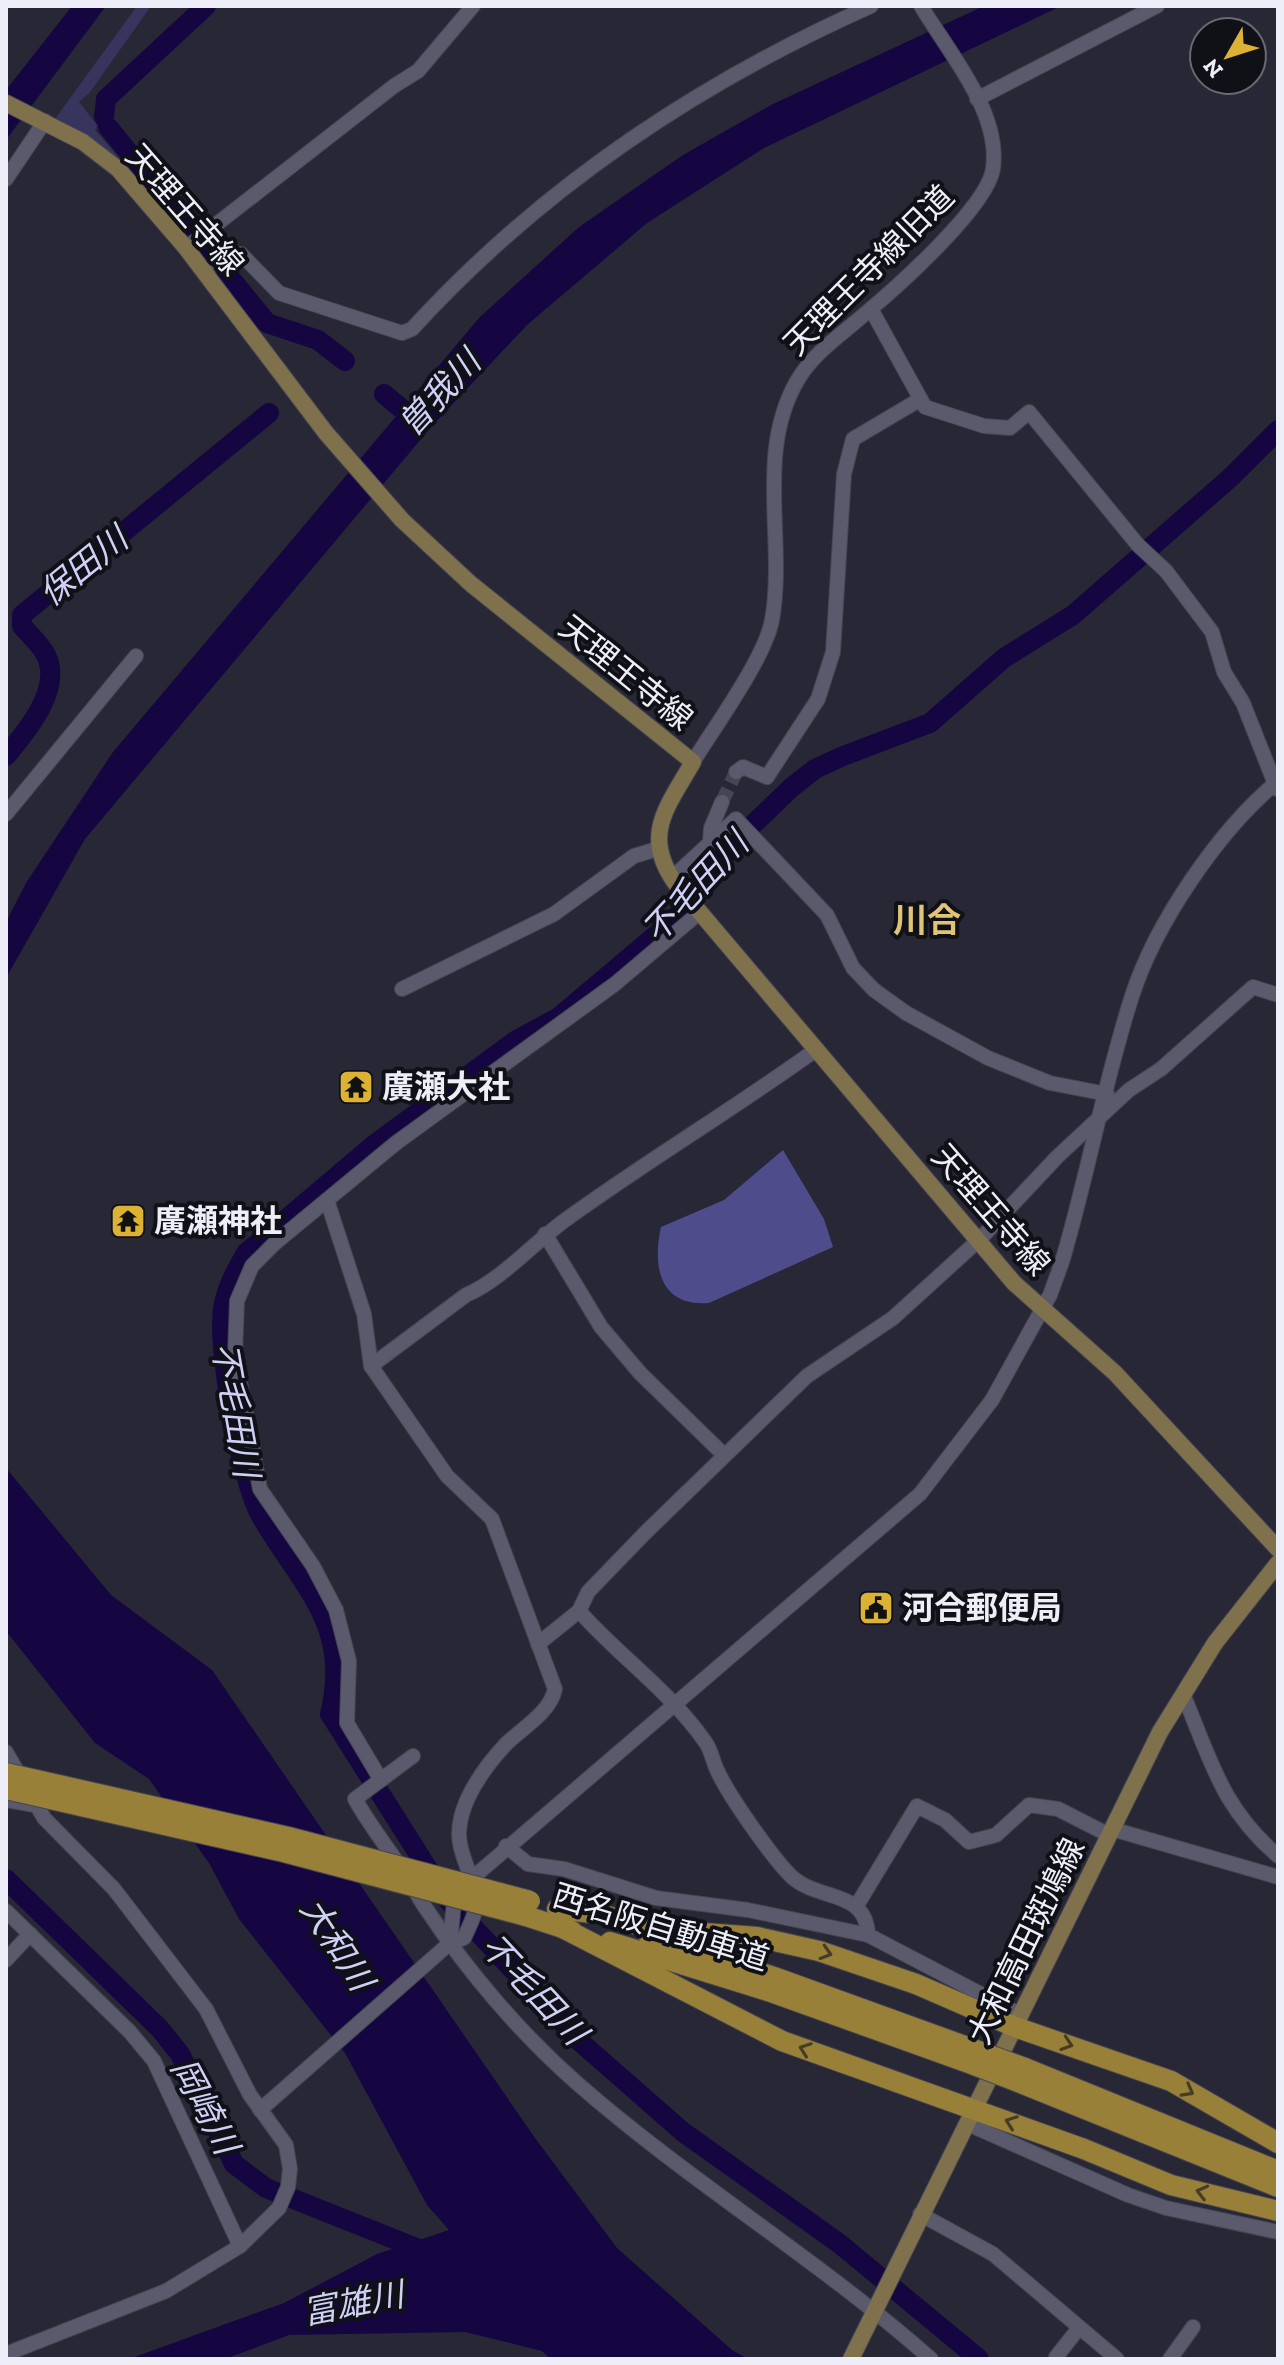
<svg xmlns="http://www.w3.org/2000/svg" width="1284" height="2365" font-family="'Zilla Slab','Noto Sans JP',serif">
	<rect width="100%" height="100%" fill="#272736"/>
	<path fill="#37355e" d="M137 6H151L90 92 79 102 97 125 95 130 143 186 55 119Z"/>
	<path fill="#4f4c8b" d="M783 1150 824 1219 833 1247 709 1303C660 1307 652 1267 661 1227L724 1200Z"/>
	<g fill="#150642">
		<path d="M72 6H106L6 140V90Z"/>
		<path d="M984 6H1061L764 148 647 223 527 325 432 426 85 839 6 978V922L26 883 113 752 479 318 579 227 683 155 773 104Z"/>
		<path d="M6 1468 111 1595 212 1670 535 2138 617 2248 732 2350 748 2359H551L542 2351 465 2332 289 2335 225 2359H129L284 2303 377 2254 449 2230 427 2205 345 2053 239 1919 209 1863 149 1779 95 1743 6 1631Z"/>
	</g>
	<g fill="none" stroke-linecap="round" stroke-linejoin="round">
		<g stroke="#150642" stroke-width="20">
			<path d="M104 117 106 99 206 6"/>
			<path d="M108 127 209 251"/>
			<path d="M223 269 267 323 318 340 345 361"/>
			<path d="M384 394 414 419"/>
			<path d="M6 756C26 732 63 689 46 655 41 645 30 635 22 626V615L269 413"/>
			<path d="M6 1879 160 2029 180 2054 234 2164 266 2188 429 2253"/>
			<path d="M979 2359 840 2244 683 2132 578 2040 447 1899 330 1714C352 1624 302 1587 261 1516 241 1481 217 1349 223 1309 226 1288 236 1271 246 1253L375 1144 515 1041 559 1017 674 920 738 839 792 787 815 769 843 756 930 723 1004 658 1073 615 1230 478 1278 430"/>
		</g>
		<path stroke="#454553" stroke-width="14" stroke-dasharray="14 7" stroke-linecap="butt" d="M722 802 736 772"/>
		<g stroke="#454552" stroke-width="16">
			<g id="minor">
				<path d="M977 99 1157 6"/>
				<path d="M6 179 45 121"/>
				<path d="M186 248 394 86 418 71 473 6"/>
				<path d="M204 272 227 254H241L279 293 402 333 412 329C540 189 698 83 871 6"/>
				<path d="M871 309 925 407 984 426 1010 428 1029 412 1138 545 1166 571 1212 632 1224 672 1243 703 1277 789"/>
				<path d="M693 762C715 726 765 658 772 620 786 541 755 454 797 381 813 353 842 334 866 313 897 287 987 207 993 169 1001 112 949 53 921 6"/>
				<path d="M736 772 743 767 767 777 818 699 833 652 844 474 853 439 919 400"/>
				<path d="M6 814 136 656"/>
				<path d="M710 843 711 828 722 802"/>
				<path d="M672 878 736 819 827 915 853 968 874 990 906 1013 988 1058 1050 1083 1107 1094"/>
				<path d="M402 989 554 914 634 856 657 849"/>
				<path d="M545 1234 601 1327 640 1373 724 1455"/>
				<path d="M371 1366 466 1295C503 1279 534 1242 568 1218 650 1159 735 1108 817 1049"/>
				<path d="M579 1611C621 1658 670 1691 706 1743 712 1752 713 1763 718 1772 729 1796 773 1859 792 1877 820 1902 866 1889 868 1935L1021 2015"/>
				<path d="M538 1644 579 1611 588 1592 646 1532 807 1376 893 1318 981 1238 1057 1157 1129 1090 1161 1069 1253 987 1278 995"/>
				<path d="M1183 1694C1211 1760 1221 1807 1278 1856"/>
				<path d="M6 1752 44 1818 114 1889 206 2009 250 2095 286 2145 290 2169 288 2187 279 2208 240 2246 166 2291 6 2354"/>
				<path d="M413 1756 355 1799C370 1826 388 1848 405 1874 413 1886 419 1899 427 1910 468 1972 522 2035 578 2084 690 2182 819 2260 931 2359"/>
				<path d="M381 1780 347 1723 349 1661 336 1610 313 1566 260 1489 235 1355 237 1301 252 1266 275 1243 396 1143 615 984 700 912"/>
				<path d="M6 1800 35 1805"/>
				<path d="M1112 1829 1278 1877"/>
				<path d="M506 1846 528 1864 564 1869 656 1898 748 1910 868 1935"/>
				<path d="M857 1905 917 1806 945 1820 969 1842 996 1835 1029 1805 1058 1809 1109 1835"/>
				<path d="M6 1911 130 2032 154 2061 240 2246"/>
				<path d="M450 1943 454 1902 470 1880 920 1494 992 1400 1050 1295 1062 1262C1088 1174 1104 1083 1132 996 1156 922 1219 830 1278 781"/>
				<path d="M6 1960 30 1934"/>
				<path d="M260 2110 450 1943 464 1938C470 1925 478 1910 476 1896 468 1858 448 1844 467 1800 476 1780 491 1760 506 1744 522 1728 550 1713 555 1689L492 1519 447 1476 371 1366 364 1314 327 1200"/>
				<path d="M968 2124 1128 2195 1166 2208 1278 2232"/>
				<path d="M920 2214 993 2254 1117 2359"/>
				<path d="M1056 2357 1079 2328"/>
				<path d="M1170 2359 1193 2327"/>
			</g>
		</g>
		<g stroke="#454552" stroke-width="18">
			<g id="major">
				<path d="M6 103 83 142 118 169 186 248 326 433 402 520 471 584 693 762C667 807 641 836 676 884L1014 1283 1115 1373 1278 1549"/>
				<path d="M851 2359 1160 1732 1215 1643 1278 1563"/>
			</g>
		</g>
		<g stroke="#454552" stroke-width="22">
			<g id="highway">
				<path d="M557 1909 601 1914 651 1929 757 1937 819 1951 916 1984 1015 2027 1171 2081 1278 2143"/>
				<path d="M526 1916 572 1931"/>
				<path d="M561 1927 782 2041 1084 2149 1171 2185 1278 2211"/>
				<path d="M649 1937 774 1977 973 2049"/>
				<path d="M610 1942 771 1992 966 2062"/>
				<path d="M1025 2068 1278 2171"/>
				<path d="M1018 2082 1278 2187"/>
			</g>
		</g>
		<use href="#minor" stroke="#5a5a6c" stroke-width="14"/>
		<use href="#major" stroke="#80714d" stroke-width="16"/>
		<use href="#highway" stroke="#998039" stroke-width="20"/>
		<g stroke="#454552" stroke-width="22" stroke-linecap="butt">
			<g id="highway-bridge">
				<path d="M6 1773 288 1837 530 1901"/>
				<path d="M6 1789 284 1852 526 1916"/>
				<path d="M973 2049 1025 2068"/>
				<path d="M966 2062 1018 2082"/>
			</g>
		</g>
		<use href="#highway-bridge" stroke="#998039" stroke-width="20"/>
	</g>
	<defs><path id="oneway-chevron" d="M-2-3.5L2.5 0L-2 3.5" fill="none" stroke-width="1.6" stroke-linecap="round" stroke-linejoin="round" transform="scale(2)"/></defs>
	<g stroke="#473d25">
		<use href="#oneway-chevron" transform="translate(826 1953) rotate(17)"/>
		<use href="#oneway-chevron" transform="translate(1067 2044) rotate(18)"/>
		<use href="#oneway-chevron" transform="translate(805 2049) rotate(-160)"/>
		<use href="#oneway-chevron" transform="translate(1188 2091) rotate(29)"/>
		<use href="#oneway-chevron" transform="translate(1011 2122) rotate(-160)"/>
		<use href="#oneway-chevron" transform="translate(1202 2192) rotate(-166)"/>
	</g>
	<defs>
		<g id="temple-square" transform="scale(1.8)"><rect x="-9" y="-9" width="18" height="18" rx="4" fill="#dbb233" stroke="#101117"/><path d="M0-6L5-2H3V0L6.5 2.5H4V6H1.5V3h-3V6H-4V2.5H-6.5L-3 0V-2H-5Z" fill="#111"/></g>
		<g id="civic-square" transform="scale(1.8)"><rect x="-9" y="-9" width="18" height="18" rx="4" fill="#dbb233" stroke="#101117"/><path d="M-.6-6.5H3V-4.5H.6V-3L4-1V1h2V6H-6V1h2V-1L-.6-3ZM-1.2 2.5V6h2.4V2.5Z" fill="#111"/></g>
	</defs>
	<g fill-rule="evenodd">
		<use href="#temple-square" x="356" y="1087"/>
		<use href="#temple-square" x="128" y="1221"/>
		<use href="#civic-square" x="876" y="1608"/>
	</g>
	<g text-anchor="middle" stroke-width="8" stroke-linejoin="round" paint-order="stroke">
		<g font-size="32" fill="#edeef8" stroke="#101117">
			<text transform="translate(185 210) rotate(49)" y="11">天理王寺線</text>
			<text transform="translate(869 270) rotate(-45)" y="11">天理王寺線旧道</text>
			<text transform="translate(626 673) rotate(39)" y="11">天理王寺線</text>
			<text transform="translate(991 1210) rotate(49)" y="11">天理王寺線</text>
			<text transform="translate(661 1927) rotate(17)" y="11">西名阪自動車道</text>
			<text transform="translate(1026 1941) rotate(-64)" y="11">大和高田斑鳩線</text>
		</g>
		<g font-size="32" font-weight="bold" fill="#edeef8" stroke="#101117" text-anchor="start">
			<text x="382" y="1098">廣瀬大社</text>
			<text x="154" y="1232">廣瀬神社</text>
			<text x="902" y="1619">河合郵便局</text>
		</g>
		<g font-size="34" font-style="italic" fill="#cfd0f6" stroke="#101117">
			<text transform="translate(439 393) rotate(-47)" y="12">曽我川</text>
			<text transform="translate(83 566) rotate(-39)" y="12">保田川</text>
			<text transform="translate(695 887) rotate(-47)" y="12">不毛田川</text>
			<text transform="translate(236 1410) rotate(80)" y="12">不毛田川</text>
			<text transform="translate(337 1944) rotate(57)" y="12">大和川</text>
			<text transform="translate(534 1989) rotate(47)" y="12">不毛田川</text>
			<text transform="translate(205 2106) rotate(62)" y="12">岡崎川</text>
			<text transform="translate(353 2303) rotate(-11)" y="12">富雄川</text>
		</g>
		<g font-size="34" font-weight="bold" fill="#dfc377" stroke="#101117">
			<text x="927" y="932">川合</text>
		</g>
	</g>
	<rect width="1284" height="2365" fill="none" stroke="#edeef8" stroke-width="16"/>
	<g transform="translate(1228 56) rotate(231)"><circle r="38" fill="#101117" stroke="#686971" stroke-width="2"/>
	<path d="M0-6L14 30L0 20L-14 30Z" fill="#dbb233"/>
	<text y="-12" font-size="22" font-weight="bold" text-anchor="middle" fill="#edeef8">N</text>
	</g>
</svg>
